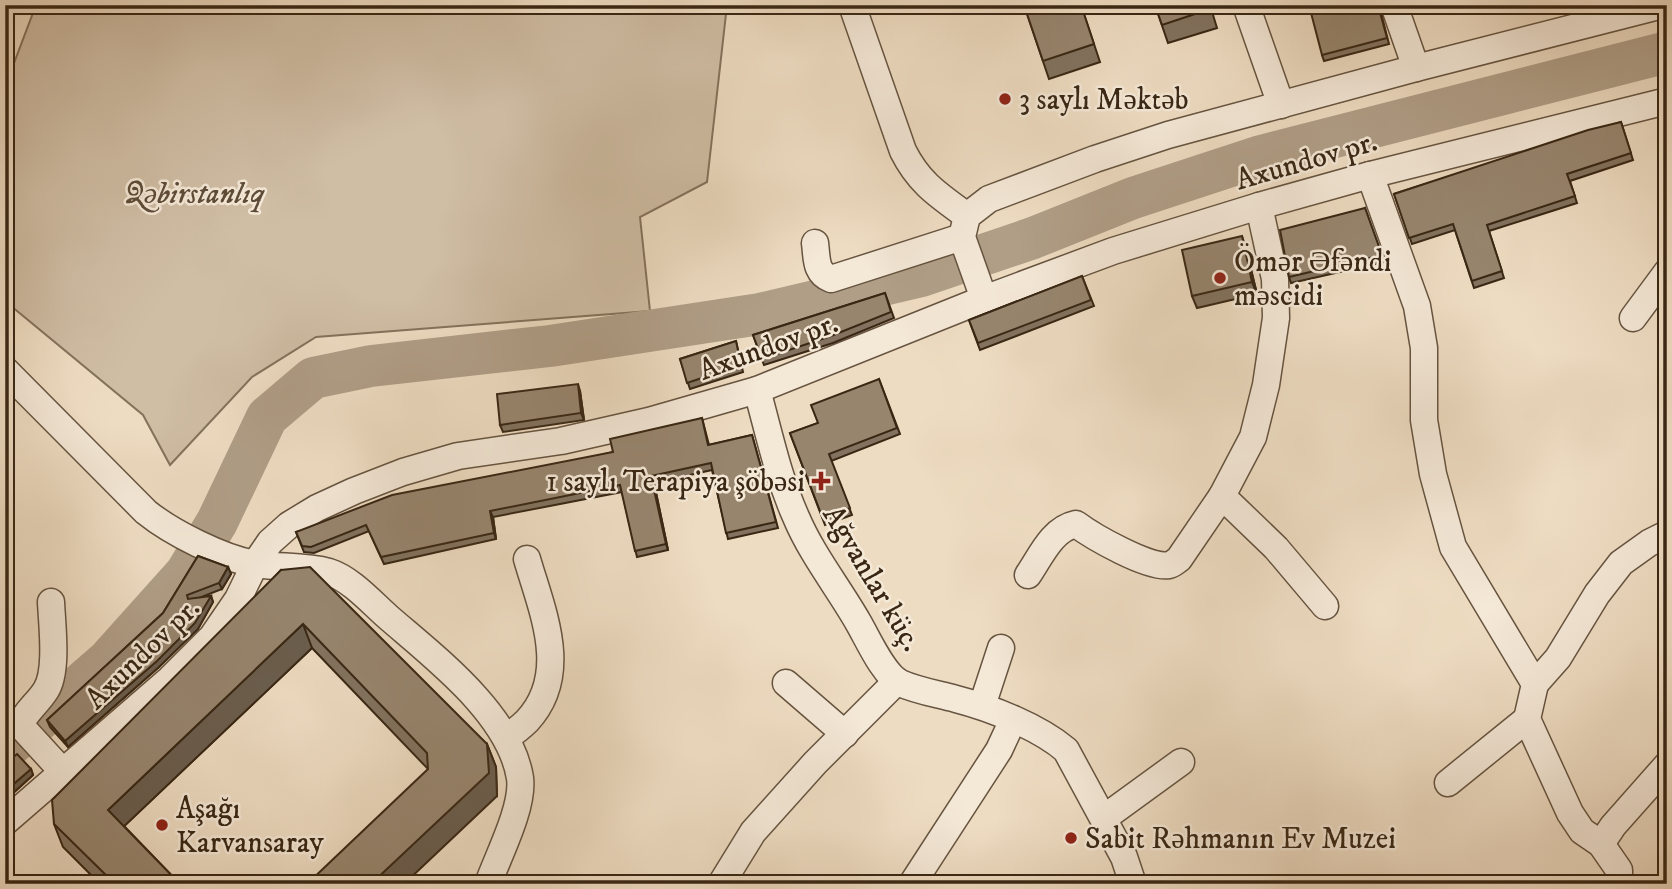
<svg xmlns="http://www.w3.org/2000/svg" width="1672" height="889" font-family="'IM FELL DW Pica',serif">
	<rect width="100%" height="100%" fill="#eedcc2"/>
	<filter id="stains"><feTurbulence type="fractalNoise" baseFrequency=".00286" numOctaves="4"/><feColorMatrix values="0 0 0 0 .2 0 0 0 0 .09 0 0 0 0 .02 0 0 0 .5 -.17"/></filter>
	<radialGradient id="worn" r=".72"><stop offset=".6" stop-color="#630" stop-opacity="0"/><stop offset="1" stop-color="#630" stop-opacity=".3"/></radialGradient>
	<path fill="#cfbda4" stroke="#84725c" stroke-width="2" d="M36 5H727L707 182 640 217 650 311 316 337 252 377 170 465 143 415 5 301V87Z"/>
	<g fill="none" stroke-linecap="round" stroke-linejoin="round">
		<path stroke="#b09e87" stroke-width="42" d="M5 750 108 660 186 573 217 522 267 417 313 378 371 366 550 346 760 314 921 276 1033 238 1133 198 1261 156 1667 52"/>
		<g stroke="#665440" stroke-width="29">
			<g id="minor">
				<path d="M852 5 903 151C919 183 938 195 967 216"/>
				<path d="M1246 5 1281 105"/>
				<path d="M1394 5 1416 68"/>
				<path d="M1370 175 1417 306 1424 348V420L1433 474 1453 547 1535 684 1527 719 1570 813 1582 831 1601 844 1619 870V881L1617 884"/>
				<path d="M815 243C817 258 815 273 831 279L962 237"/>
				<path d="M984 299 962 237 967 216 989 199 1095 159 1168 135 1416 68 1663 5"/>
				<path d="M1633 318 1667 272"/>
				<path d="M5 370 146 512C172 533 222 558 255 564 280 568 304 565 329 572 351 579 371 602 388 617 434 657 510 714 520 778 524 807 498 856 488 884"/>
				<path d="M757 390C769 433 778 477 796 517 812 555 838 587 858 622 868 639 883 674 900 683 918 691 938 694 956 699 991 708 1039 727 1066 750L1124 857 1133 884"/>
				<path d="M1222 496 1276 548 1325 606"/>
				<path d="M1028 575C1041 556 1052 529 1076 524 1092 536 1149 569 1169 565 1173 564 1176 561 1179 559L1222 496 1253 437 1266 385 1276 318 1275 279 1259 206"/>
				<path d="M786 683 845 734"/>
				<path d="M1535 684 1558 658 1597 594 1621 563 1649 543 1667 534"/>
				<path d="M982 706 1001 648"/>
				<path d="M20 725C26 711 38 703 46 690 58 671 52 625 51 602"/>
				<path d="M20 725 64 773"/>
				<path d="M506 738C513 733 521 727 527 721 571 674 542 611 527 559"/>
				<path d="M1448 783 1527 719"/>
				<path d="M1104 818 1181 762"/>
				<path d="M5 822 170 679 212 637 238 599 255 564 270 542 289 525 317 508 354 491 403 472 458 456 561 441 649 421 757 390 984 299 1113 251 1259 206 1370 175 1667 101"/>
				<path d="M1601 844 1613 826 1667 765"/>
				<path d="M721 884 753 832 815 763 897 681"/>
				<path d="M912 884 999 750 1013 720"/>
			</g>
		</g>
		<use href="#minor" stroke="#f4e8d7" stroke-width="26"/>
	</g>
	<g fill="#82725f" stroke="#392714" stroke-width="2">
		<path d="M1024 5H1089L1082 8 1100 62 1049 79Z"/>
		<path d="M1155 5H1210L1217 28 1168 43Z"/>
		<path d="M1379 5 1389 44 1324 61 1322 55Z"/>
		<path d="M1526 5H1542L1528 9Z"/>
		<path d="M1621 122 1633 160 1570 181 1577 203 1489 231 1504 278 1474 288 1455 230 1412 244 1394 194Z"/>
		<path d="M1365 208 1384 262 1291 283 1289 277Z"/>
		<path d="M1246 249 1257 294 1197 308 1192 296Z"/>
		<path d="M1082 276 1094 306 980 350 969 320Z"/>
		<path d="M885 293 894 318 833 343 764 365 753 335Z"/>
		<path d="M736 341 743 372 690 389 680 359Z"/>
		<path d="M879 379 900 434 831 461 852 515 825 525 790 433 818 423Z"/>
		<path d="M580 391 584 420 503 432 500 425Z"/>
		<path d="M702 418 709 445 752 435 778 528 728 539 712 470 654 483 668 550 637 557 622 492 493 517 496 539 384 564 369 531 314 553 304 552 296 532 613 452Z"/>
		<path d="M198 556 228 567 231 574 222 589 199 598 211 596 213 602 198 629 159 667 68 747 50 727 47 720 163 613Z"/>
		<path d="M281 570 487 744 496 767 497 796 428 769 312 648 124 826 180 884H100L63 847 54 824Z"/>
		<path d="M5 764 31 769 33 775 12 794 5 787Z"/>
	</g>
	<g fill="#6a5d4d" stroke="#392714" stroke-width="2">
		<path d="M1242 236 1246 249 1257 294 1252 282Z"/>
		<path d="M578 384 580 391 584 420 581 413Z"/>
		<path d="M651 476 654 483 668 550 666 544Z"/>
		<path d="M490 511 493 517 496 539 494 533Z"/>
		<path d="M228 567 231 574 222 589 219 583Z"/>
		<path d="M211 596 213 602 198 629 159 667 68 747 65 741Z"/>
		<path d="M303 624 312 648 117 833 108 810Z"/>
		<path d="M487 744 496 767 497 796 404 884H371Z"/>
		<path d="M31 769 33 775 12 794 9 788Z"/>
	</g>
	<g fill="#97856e" stroke="#392714" stroke-width="2">
		<path d="M1024 5H1081L1094 44 1043 61Z"/>
		<path d="M1155 5H1209L1210 9 1162 25Z"/>
		<path d="M1323 5H1378L1387 38 1322 55 1310 9Z"/>
		<path d="M1621 122 1631 153 1567 174 1575 196 1487 225 1502 271 1472 281 1453 224 1409 238 1394 194 1588 130Z"/>
		<path d="M1365 208 1382 255 1289 277 1280 230Z"/>
		<path d="M1242 236 1252 282 1192 296 1182 250Z"/>
		<path d="M1082 276 1091 300 978 343 969 320Z"/>
		<path d="M885 293 891 312 831 336 762 359 753 335Z"/>
		<path d="M736 341 741 365 687 383 680 359Z"/>
		<path d="M879 379 897 428 829 454 850 508 823 519 790 433 818 423 811 405Z"/>
		<path d="M578 384 581 413 500 425 497 394Z"/>
		<path d="M702 418 708 445 752 435 776 522 726 533 711 463 651 476 666 544 635 551 620 485 490 511 494 533 381 557 366 525 311 547 302 546 296 532 392 495 613 452 610 439Z"/>
		<path d="M198 556 228 567 219 583 187 595 188 599 211 596 195 623 157 661 65 741 47 720 163 613Z"/>
		<path d="M310 567 487 744 489 773 371 884H307L428 769 427 753 303 624 108 810 180 884H115L54 824 52 800 281 570Z"/>
		<path d="M17 754 31 769 9 788 5 783V764Z"/>
	</g>
	<g fill="#8f2418" stroke="#f4e8d7" stroke-width="2.5">
		<circle cx="1005" cy="99" r="7"/>
		<circle cx="1220" cy="278" r="7"/>
		<path d="M817.5 470.5h7v7h7v7h-7v7h-7v-7h-7v-7h7z"/>
		<circle cx="162" cy="825" r="7"/>
		<circle cx="1071" cy="838" r="7"/>
	</g>
	<g text-anchor="middle" stroke-width="5" stroke-linejoin="round" paint-order="stroke">
		<g font-size="30" fill="#392714" stroke="#f4e8d7" text-anchor="start">
			<text x="1019" y="109">3 saylı Məktəb</text>
			<text x="1234" y="271">Ömər Əfəndi<tspan x="1234" dy="34">məscidi</tspan></text>
			<text x="805" y="491" text-anchor="end">1 saylı Terapiya şöbəsi</text>
			<text x="176" y="818">Aşağı<tspan x="176" dy="34">Karvansaray</tspan></text>
			<text x="1085" y="848">Sabit Rəhmanın Ev Muzei</text>
		</g>
		<g font-size="30" fill="#392714" stroke="#f4e8d7">
			<text transform="translate(1306 160) rotate(-16)" y="10">Axundov pr.</text>
			<text transform="translate(768 346) rotate(-20)" y="10">Axundov pr.</text>
			<text transform="translate(873 578) rotate(59)" y="10">Ağvanlar küç.</text>
			<text transform="translate(142 653) rotate(-44)" y="10">Axundov pr.</text>
		</g>
		<g font-size="30" font-style="italic" fill="#5e4c38" stroke="#f4e8d7">
			<text x="194" y="203">Qəbirstanlıq</text>
		</g>
	</g>
	<rect width="1672" height="889" fill="none" stroke="#eedcc2" stroke-width="28"/>
	<rect x="7" y="7" width="1658" height="875" fill="none" stroke="#392714" stroke-width="3.5"/>
	<rect x="14" y="14" width="1644" height="861" fill="none" stroke="#392714" stroke-width="2"/>
	<rect width="100%" height="100%" filter="url(#stains)"/>
	<rect width="100%" height="100%" fill="url(#worn)"/>
</svg>
